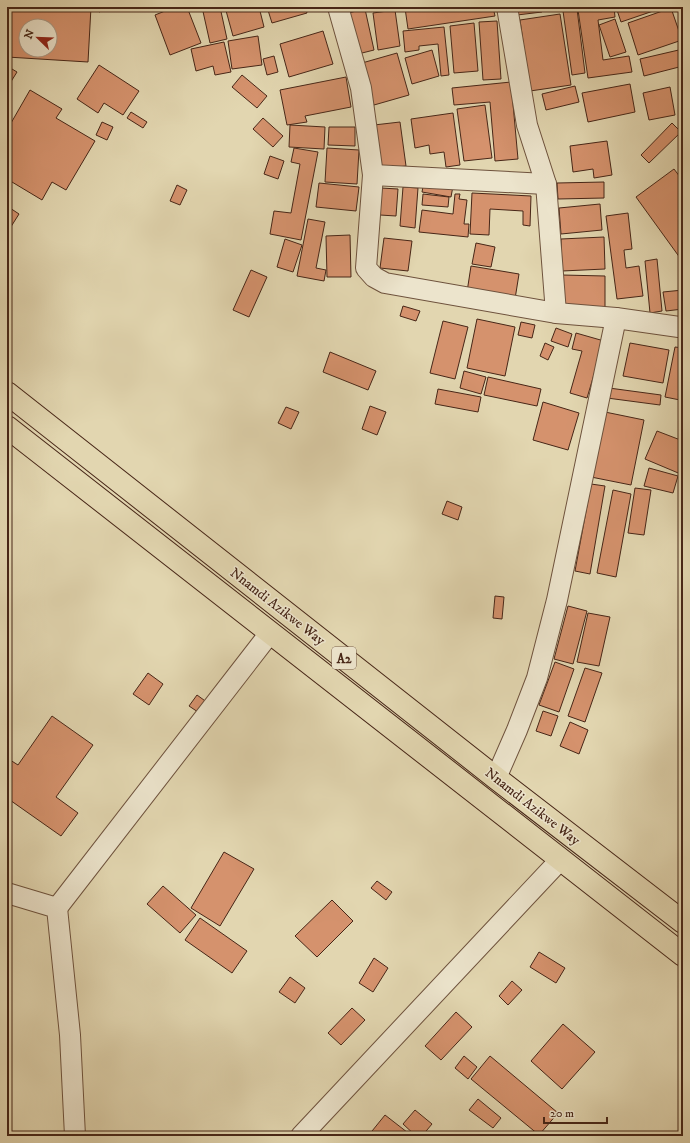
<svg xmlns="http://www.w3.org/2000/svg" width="690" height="1143" font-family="'IM FELL DW Pica',serif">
	<rect width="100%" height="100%" fill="#e2d6b0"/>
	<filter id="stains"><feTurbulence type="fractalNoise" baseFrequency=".005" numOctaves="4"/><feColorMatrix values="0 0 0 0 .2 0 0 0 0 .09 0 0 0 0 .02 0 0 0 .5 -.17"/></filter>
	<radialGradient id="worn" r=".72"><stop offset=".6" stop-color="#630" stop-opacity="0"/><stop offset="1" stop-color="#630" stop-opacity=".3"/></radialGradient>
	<g fill="#d5926d" stroke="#472617" fill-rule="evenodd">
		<path d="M7 7H91L88 62 7 57ZM26 26H50V50H26Z"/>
		<path d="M98 7H114L99 12Z"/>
		<path d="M175 7H187L201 43 170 55 155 15Z"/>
		<path d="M202 7H220L227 39 210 43Z"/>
		<path d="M225 7H259L264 27 233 36Z"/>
		<path d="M267 7H305L307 13 272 23Z"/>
		<path d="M414 7H493L495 16 408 29 405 8Z"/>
		<path d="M516 7H542V12L517 15Z"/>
		<path d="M600 7H614L615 17 598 20 603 60 629 56 632 72 588 78 578 10Z"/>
		<path d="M616 7H665L621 22Z"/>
		<path d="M671 8 682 40 638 55 628 23Z"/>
		<path d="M365 9 374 50 358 54 348 13Z"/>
		<path d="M577 9 585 73 572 75 563 11Z"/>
		<path d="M395 10 400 46 378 50 373 13Z"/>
		<path d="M560 14 571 85 530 91 520 20Z"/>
		<path d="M615 19 626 52 610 57 599 25Z"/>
		<path d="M497 21 501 79 483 80 479 22Z"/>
		<path d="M474 23 478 71 454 73 450 26Z"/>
		<path d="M444 27 449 75 441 76 438 44 419 46V50L405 52 403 31Z"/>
		<path d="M323 31 333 64 289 77 280 44Z"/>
		<path d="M258 36 262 65 232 69 228 41Z"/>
		<path d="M224 42 231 72 215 75 213 66 196 71 191 49Z"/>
		<path d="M683 49V66L644 76 640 59Z"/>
		<path d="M432 50 439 76 412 84 405 58Z"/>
		<path d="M397 53 409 95 374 105 362 63Z"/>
		<path d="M274 56 278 72 267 75 263 59Z"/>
		<path d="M99 65 139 91 123 115 104 103 98 113 77 99Z"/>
		<path d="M7 66 17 72 7 88Z"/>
		<path d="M242 75 267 96 257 108 232 87Z"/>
		<path d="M346 77 351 107 305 116 307 122 287 125 280 90Z"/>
		<path d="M511 82 518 159 495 161 490 102 454 105 452 88Z"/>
		<path d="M630 84 635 112 588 122 582 93Z"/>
		<path d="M575 86 579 102 546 110 542 94Z"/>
		<path d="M670 87 675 115 649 120 643 93Z"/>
		<path d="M30 90 62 109 56 118 95 141 66 190 52 182 42 200 7 179V130Z"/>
		<path d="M485 105 492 158 464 161 457 109Z"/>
		<path d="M131 112 147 122 143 128 127 118Z"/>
		<path d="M453 113 460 165 446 167 444 152 430 154 429 145 415 148 411 119Z"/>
		<path d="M263 118 283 136 273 147 253 129Z"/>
		<path d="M102 122 113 127 107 140 96 135Z"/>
		<path d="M400 122 406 166 380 169 374 125Z"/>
		<path d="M672 123 681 132 649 163 641 155Z"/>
		<path d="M290 125 325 127 324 149 289 147Z"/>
		<path d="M329 127H355V146L328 145Z"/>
		<path d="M607 141 612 175 594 178 593 169 573 172 570 146Z"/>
		<path d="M294 148 318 152 301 240 270 234 274 211 291 213 300 164 291 162Z"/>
		<path d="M327 148 359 150 357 184 325 182Z"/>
		<path d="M270 156 284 161 278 179 264 174Z"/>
		<path d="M674 169 683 181V262L636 197Z"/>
		<path d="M424 181 453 186 451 197 422 192Z"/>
		<path d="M604 182V198L558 199 557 183Z"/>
		<path d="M319 183 359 187 356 211 316 207Z"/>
		<path d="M177 185 187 190 180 205 170 201Z"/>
		<path d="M403 187 418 188 415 228 400 226Z"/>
		<path d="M381 188 398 189 396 216 380 215Z"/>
		<path d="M472 193 531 196 530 226 523 225V211L490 209 489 235 470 234Z"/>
		<path d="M423 194 449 197 448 207 422 205Z"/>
		<path d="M455 194H460L459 199 467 200 464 224H469L468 237 419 232 422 210 453 214Z"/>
		<path d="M600 204 602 230 561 234 559 208Z"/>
		<path d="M7 206 19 214 7 233Z"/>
		<path d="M628 213 632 249 624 250 626 268 639 266 643 296 617 299 606 216Z"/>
		<path d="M308 219 325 222 316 268 326 270 324 281 297 276Z"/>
		<path d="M350 235 351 277H327L326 236Z"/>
		<path d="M604 237 605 269 562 271 561 239Z"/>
		<path d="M384 238 412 241 408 271 380 268Z"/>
		<path d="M285 239 302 245 293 272 277 267Z"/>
		<path d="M476 243 495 247 491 267 472 264Z"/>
		<path d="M657 259 662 311 650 313 645 261Z"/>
		<path d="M471 266 519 274 515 299 467 292Z"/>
		<path d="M251 270 267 277 249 317 233 310Z"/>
		<path d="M562 275 605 276V308H562Z"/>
		<path d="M683 290V309L666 311 663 292Z"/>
		<path d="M403 306 420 311 416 321 400 316Z"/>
		<path d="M477 319 515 327 505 376 467 368Z"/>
		<path d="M443 321 468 327 455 379 430 373Z"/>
		<path d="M521 322 535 325 532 338 518 335Z"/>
		<path d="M556 328 572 334 568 347 551 341Z"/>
		<path d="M576 333 604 341 587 398 570 393 582 351 572 349Z"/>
		<path d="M545 343 554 347 548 360 540 356Z"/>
		<path d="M630 343 669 350 663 383 623 376Z"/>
		<path d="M675 347 683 348V387L680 400 665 397Z"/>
		<path d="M330 352 376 371 368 390 323 372Z"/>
		<path d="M464 371 486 377 481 394 460 388Z"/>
		<path d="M488 377 541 389 537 406 484 395Z"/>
		<path d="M609 388 661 395 660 405 607 398Z"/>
		<path d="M438 389 481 397 478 412 435 404Z"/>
		<path d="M543 402 579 413 568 450 533 440Z"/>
		<path d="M370 406 386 412 377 435 362 429Z"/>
		<path d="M286 407 299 412 291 429 278 423Z"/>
		<path d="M605 412 644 420 631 485 591 477Z"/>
		<path d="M657 431 683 441V475L645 459Z"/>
		<path d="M649 468 678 476 673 493 644 486Z"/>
		<path d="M591 484 605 486 590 574 575 571Z"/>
		<path d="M635 488 651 490 644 535 628 533Z"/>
		<path d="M613 490 631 494 616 577 597 573Z"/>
		<path d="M447 501 462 507 458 520 442 514Z"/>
		<path d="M495 596 504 597 502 619 493 618Z"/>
		<path d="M568 606 587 611 573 664 554 659Z"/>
		<path d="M588 613 610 617 599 666 577 662Z"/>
		<path d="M555 662 574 669 559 712 539 705Z"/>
		<path d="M585 668 602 673 585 722 568 716Z"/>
		<path d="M148 673 163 684 149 705 133 694Z"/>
		<path d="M197 695 208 703 201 714 189 706Z"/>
		<path d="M543 711 558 716 551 736 536 731Z"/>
		<path d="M52 716 93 745 56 797 78 813 61 836 7 798V758L18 765Z"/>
		<path d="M570 722 588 730 579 754 560 746Z"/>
		<path d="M224 852 254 869 220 926 191 908Z"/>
		<path d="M377 881 392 892 386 900 371 888Z"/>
		<path d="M163 886 196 915 180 933 147 904Z"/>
		<path d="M332 900 353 921 317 957 295 936Z"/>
		<path d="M200 918 247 951 232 973 185 940Z"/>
		<path d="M539 952 565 968 556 983 530 967Z"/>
		<path d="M374 958 388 968 373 992 359 983Z"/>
		<path d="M290 977 305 988 295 1003 279 992Z"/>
		<path d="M512 981 522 990 508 1005 499 996Z"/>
		<path d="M352 1008 365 1020 341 1045 328 1033Z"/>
		<path d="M456 1012 472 1027 441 1060 425 1046Z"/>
		<path d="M563 1024 595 1052 562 1089 531 1061Z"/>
		<path d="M464 1056 477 1067 468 1079 455 1068Z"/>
		<path d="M490 1056 558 1113 539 1135 471 1079Z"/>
		<path d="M478 1099 501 1118 493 1128 469 1110Z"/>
		<path d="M415 1110 432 1124 422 1136H416L403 1124Z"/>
		<path d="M385 1115 412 1136H368Z"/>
	</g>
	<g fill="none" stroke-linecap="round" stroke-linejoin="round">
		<g stroke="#6e523d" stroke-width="22">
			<g id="minor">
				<path d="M338 7 361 88 373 175 366 268 374 277 385 283 556 313 616 318 679 327"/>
				<path d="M507 7 527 125 546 184 556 313"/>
				<path d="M373 175 546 184"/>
				<path d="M496 778 517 730 537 678 557 600 616 318"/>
				<path d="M7 893 57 908 70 1035 75 1136"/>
				<path d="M57 908 270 633"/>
				<path d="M301 1136 561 859"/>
			</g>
		</g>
		<g stroke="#472617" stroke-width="24">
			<g id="highway">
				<path d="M7 393 496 778 683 922"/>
				<path d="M7 427 683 955"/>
			</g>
		</g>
		<use href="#minor" stroke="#ece4cc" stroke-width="20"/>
		<use href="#highway" stroke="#e2d6b0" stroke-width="22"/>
	</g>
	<g text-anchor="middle" stroke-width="3" stroke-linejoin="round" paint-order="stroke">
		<rect fill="#ece4cc" stroke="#785f4d" stroke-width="1" x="332" y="647" width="24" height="22" rx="3"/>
		<g font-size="13" font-weight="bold" fill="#472617">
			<text x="344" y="663">A2</text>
		</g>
		<g font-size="14" fill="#472617" stroke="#ece4cc">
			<text transform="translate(278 606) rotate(38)" y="5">Nnamdi Azikwe Way</text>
			<text transform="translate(533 806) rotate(38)" y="5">Nnamdi Azikwe Way</text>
		</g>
	</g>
	<rect width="690" height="1143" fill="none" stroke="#e2d6b0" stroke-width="24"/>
	<rect x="8" y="8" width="674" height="1127" fill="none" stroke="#472617" stroke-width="2"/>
	<rect x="12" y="12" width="666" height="1119" fill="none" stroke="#472617"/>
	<g transform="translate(38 38) rotate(293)"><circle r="19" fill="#ece4cc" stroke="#aa9884"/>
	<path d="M0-3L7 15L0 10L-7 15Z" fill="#8f2418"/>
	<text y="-6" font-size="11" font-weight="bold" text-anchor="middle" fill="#472617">N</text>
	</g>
	<path d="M544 1117v6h63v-6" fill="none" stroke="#472617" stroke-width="2"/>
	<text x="550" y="1117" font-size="12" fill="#472617" stroke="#ece4cc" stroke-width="3" paint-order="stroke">20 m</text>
	<rect width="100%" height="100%" filter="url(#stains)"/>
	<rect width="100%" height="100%" fill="url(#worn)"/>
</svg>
